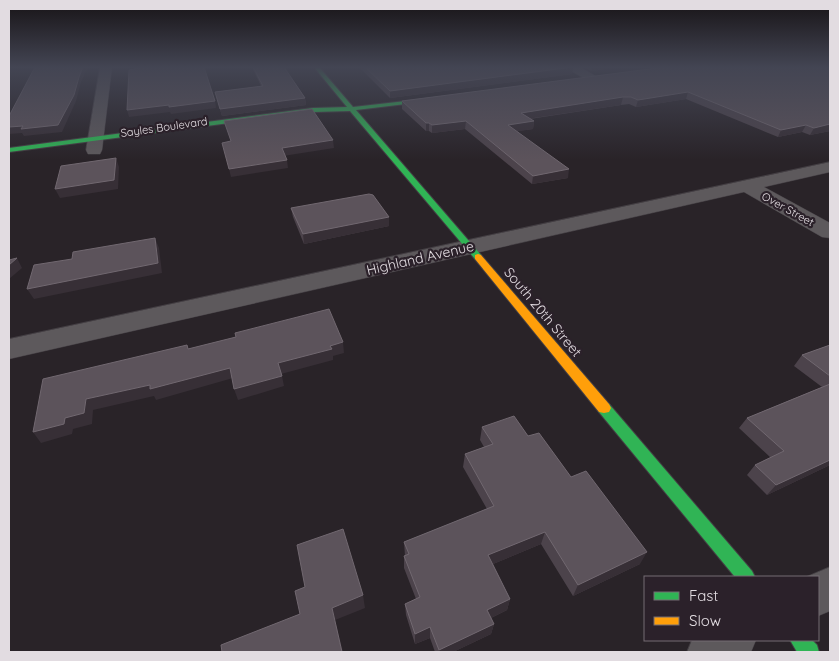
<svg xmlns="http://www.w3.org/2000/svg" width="839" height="661" font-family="Quicksand,sans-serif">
	<rect width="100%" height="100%" fill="#292328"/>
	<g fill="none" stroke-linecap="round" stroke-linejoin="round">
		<g stroke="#433e43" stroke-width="1">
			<g id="street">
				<path d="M100 67H112L102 150 100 154H88L86 150Z"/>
				<path d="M564 67H580L599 78 593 82 589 81Z"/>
				<path d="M830 162V172L764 187 830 223V238L822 237 744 192 9 359V339Z"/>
				<path d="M830 567V611L818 616V577H806Z"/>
				<path d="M692 640H756L751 652H687Z"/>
			</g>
		</g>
		<g stroke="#433e43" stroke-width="2">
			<g id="fast">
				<path d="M314 67H319L353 107 441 97 439 100 356 110 481 255V259H475L350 111 313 112 9 152V148L313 108 347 107Z"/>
				<path d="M604 403 609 404 752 571 755 577H735L599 412 597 408 599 404Z"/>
				<path d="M790 640H812L817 645 819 652H797Z"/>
			</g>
		</g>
		<g stroke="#433e43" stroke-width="2">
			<path id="slow" d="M478 254 481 255 609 404 611 408 609 412 604 413 599 412 475 259V255Z"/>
		</g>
		<use href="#street" fill="#5d595c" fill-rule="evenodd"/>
		<use href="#fast" fill="#30b455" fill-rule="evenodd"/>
		<use href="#slow" fill="#ff9f0a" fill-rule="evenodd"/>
	</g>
	<g fill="#4c434b">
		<path d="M252 67H284L305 98 306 105 222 116 215 92 261 86Z"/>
		<path d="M359 67H573L572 74 390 98Z"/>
		<path d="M584 67H621L591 71Z"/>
		<path d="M830 67V131L810 135 802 132 778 137 686 99 636 107 629 104 621 105 530 119 534 121 533 129 517 131 568 178 532 184 465 129 432 133 429 131H426L402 109V101Z"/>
		<path d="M291 208 389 226 304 244 293 217Z"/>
		<path d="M830 345V465L767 495 747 475 755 465 771 458 739 428 747 418 822 387 794 366 802 355Z"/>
		<path d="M482 427 528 436 571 477 640 564 573 596 541 544 493 564 510 599 507 610 491 618 494 624 491 634 453 652H435L430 638 415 644 406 615 405 604 416 599 404 568V556H405L404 542 487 509 463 467 465 454 484 447 480 440Z"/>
	</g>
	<g fill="#372f36">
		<path d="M83 67H88L81 82 76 101 62 132 24 136 22 133 9 134V127L79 77Z"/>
		<path d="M573 67 572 74 390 98V91Z"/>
		<path d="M592 67H621L591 71Z"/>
		<path d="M688 92 686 99 636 107 638 100Z"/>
		<path d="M623 97 621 105 520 120 521 113Z"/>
		<path d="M305 98 306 105 222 116 220 109Z"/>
		<path d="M215 101 216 108 171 114 170 112 129 117 127 110 169 105Z"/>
		<path d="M466 121 465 129 432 133V125Z"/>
		<path d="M534 121 533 129 507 133 508 125Z"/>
		<rect x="426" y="123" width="3" height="8"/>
		<path d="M830 124V131L810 135 814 128Z"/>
		<path d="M806 125 802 132 778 137 781 130Z"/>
		<path d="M333 140 334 148 283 156 282 148Z"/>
		<path d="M116 158 119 167 118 189 60 198 55 189Z"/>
		<path d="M287 160 288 168 231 177 229 169Z"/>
		<path d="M569 169 568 178 532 184 533 176Z"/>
		<path d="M389 217V226L304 244 303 234Z"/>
		<path d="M155 238 159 248 162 273 34 299 27 289Z"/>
		<path d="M17 258 22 268 9 279V265Z"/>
		<path d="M343 342 344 353 333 356V360L281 374 278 363 330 346Z"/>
		<path d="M230 368 233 378 156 400 154 396 93 410 92 424 73 429 72 434 41 443 33 432 65 418 86 399Z"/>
		<path d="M282 376 284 386 238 400 234 389Z"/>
		<path d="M830 460V465L767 495 776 485Z"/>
		<path d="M545 532 541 544 486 567 488 555Z"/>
		<path d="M647 552 640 564 573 596 578 585Z"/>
		<path d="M363 595 365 608 335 620 343 652H342L332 608Z"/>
		<path d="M510 599 507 610 485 621 487 610Z"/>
		<path d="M494 624 491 634 453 652H439V650Z"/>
		<path d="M430 627V638L415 644V634Z"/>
	</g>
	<g fill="#5c535b" stroke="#716870">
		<path d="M35 67H83L79 77 74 95 58 125 21 129 23 126 9 127V116Z"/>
		<path d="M144 67H204L215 101 169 107V105L127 110 129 70Z"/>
		<path d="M253 67H284L305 98 220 109 215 92 263 86Z"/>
		<path d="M365 67H573L390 91Z"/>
		<path d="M665 67H830V124L814 128 806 125 781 130 688 92 638 100 631 97H623L521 113 534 121 508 125 569 169 533 176 466 121 432 125 429 123H426L402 101Z"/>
		<path d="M312 109 333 140 282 148 287 160 229 169 222 143 231 141 224 121Z"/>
		<path d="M116 158 114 180 55 189 61 166Z"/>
		<path d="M369 194 373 195 389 217 303 234 291 208Z"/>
		<path d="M155 238 158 263 27 289 34 265 72 259 73 252Z"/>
		<path d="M17 258 9 265V260Z"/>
		<path d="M329 309 343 342 330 346 332 349 278 363 282 376 234 389 230 368 150 389V385L86 399 84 413 65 418 64 424 33 432 43 379 187 345 188 349 236 337 235 333Z"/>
		<path d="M830 345V376L802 355Z"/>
		<path d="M830 384V460L776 485 755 465 784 451 747 418Z"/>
		<path d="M514 416 528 436 539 433 571 477 586 471 647 552 578 585 545 532 488 555 510 599 487 610 494 624 439 650 430 627 415 634 405 604 420 597 404 556 409 554 404 542 494 506 465 454 493 444 482 427Z"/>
		<path d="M343 529 363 595 332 608 342 652H222L221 645 300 614 295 591 305 587 297 545Z"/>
	</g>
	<linearGradient id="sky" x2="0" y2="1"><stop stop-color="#171316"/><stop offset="0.42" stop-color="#434553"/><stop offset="1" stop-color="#434553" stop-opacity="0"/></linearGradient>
	<rect width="839" height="160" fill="url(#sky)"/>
	<g text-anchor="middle" stroke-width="4.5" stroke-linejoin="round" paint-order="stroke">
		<g font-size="11" fill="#e2dce1" stroke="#2b212a">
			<text transform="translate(164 127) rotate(-8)" y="4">Sayles Boulevard</text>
			<text transform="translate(788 209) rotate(29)" y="4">Over Street</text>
		</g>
		<g font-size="14" fill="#e2dce1" stroke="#2b212a">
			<text transform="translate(420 258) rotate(-13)" y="5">Highland Avenue</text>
			<text transform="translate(543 312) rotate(50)" y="5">South 20th Street</text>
		</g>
	</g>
	<rect width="839" height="661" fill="none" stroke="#e2dce1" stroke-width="20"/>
	<rect x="644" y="576" width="175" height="65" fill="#2b212a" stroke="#746c73"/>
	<rect x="654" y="592" width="25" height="8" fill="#30b455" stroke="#746c73"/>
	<text x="689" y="601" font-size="15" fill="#e2dce1">Fast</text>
	<rect x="654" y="617" width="25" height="8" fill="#ff9f0a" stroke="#746c73"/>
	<text x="689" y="626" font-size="15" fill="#e2dce1">Slow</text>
</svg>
